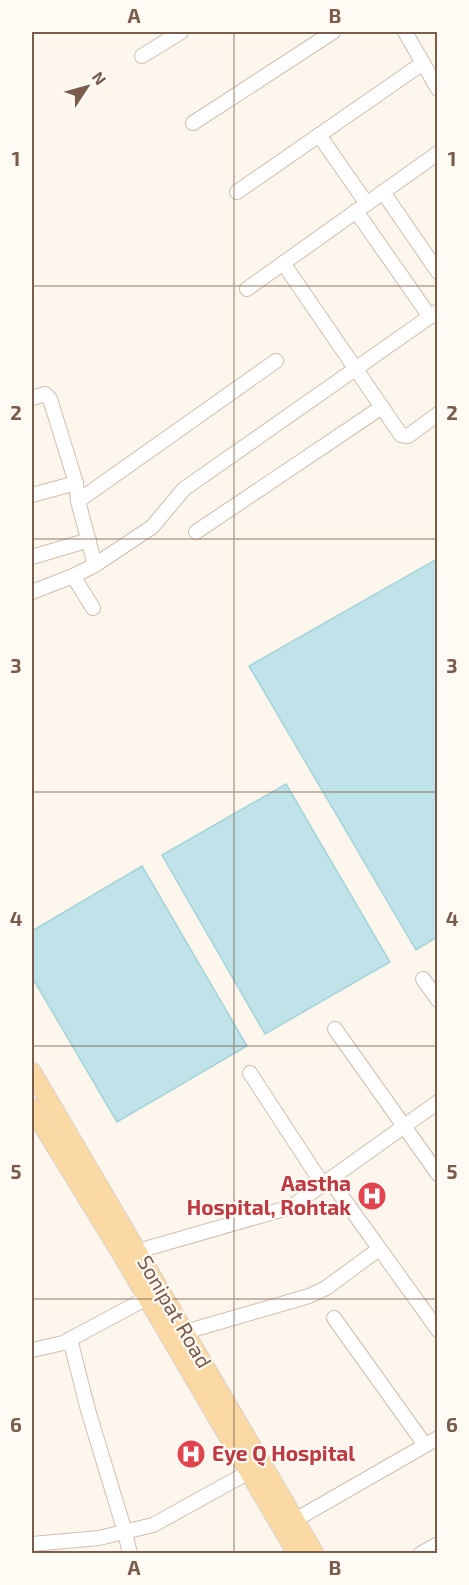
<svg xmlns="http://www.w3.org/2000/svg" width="469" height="1585" font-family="'Exo 2',sans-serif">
	<rect width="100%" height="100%" fill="#fdf6ec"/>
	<g fill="#bfe3e8" stroke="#a5d3da" stroke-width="1.5">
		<path d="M437 559V937L416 950 249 666Z"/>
		<path d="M286 784 390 962 265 1034 162 855Z"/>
		<path d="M142 866 247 1046 117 1122 32 977V931Z"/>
	</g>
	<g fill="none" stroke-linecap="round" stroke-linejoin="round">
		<g stroke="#d1beb0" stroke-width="16">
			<g id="minor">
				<path d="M405 32 438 89"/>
				<path d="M142 56 181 32"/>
				<path d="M193 123 333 32"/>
				<path d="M319 135 367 204"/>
				<path d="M237 192 423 63"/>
				<path d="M383 192 438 272"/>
				<path d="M356 211 430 317"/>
				<path d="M283 263 401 435 408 436 438 414"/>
				<path d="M247 289 438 153"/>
				<path d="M32 398 45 394 50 399 76 483 78 501 95 565"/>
				<path d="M32 495 76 483"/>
				<path d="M78 501 276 361"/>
				<path d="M196 532 382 407"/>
				<path d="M32 557 89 540"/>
				<path d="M73 576 93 608"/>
				<path d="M32 592 73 576 95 565 152 527 184 489 438 311"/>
				<path d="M423 979 438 1000"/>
				<path d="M335 1029 438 1174"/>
				<path d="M250 1073 323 1185"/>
				<path d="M330 1180 438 1330"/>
				<path d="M138 1251 291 1207 438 1102"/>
				<path d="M334 1318 425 1445"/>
				<path d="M185 1332 309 1296 326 1288 379 1249"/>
				<path d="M70 1339 88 1410 125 1532 130 1554"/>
				<path d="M32 1350 63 1343 147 1298"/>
				<path d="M295 1520 438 1438"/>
				<path d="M32 1544 99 1538 153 1525 249 1472"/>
				<path d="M420 1554 438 1544"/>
			</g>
		</g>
		<g stroke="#dad1cd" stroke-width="20">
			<g id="major">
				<path d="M32 1072 315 1554"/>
				<path d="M32 1108 122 1255 297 1554"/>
			</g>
		</g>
		<use href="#minor" stroke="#fff" stroke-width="14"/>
		<use href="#major" stroke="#fbd9a5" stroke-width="18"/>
	</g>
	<path fill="none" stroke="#7a5c4d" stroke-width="1.5" stroke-opacity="0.55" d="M234 32V1554M32 286H438M32 539H438M32 792H438M32 1046H438M32 1299H438"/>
	<defs>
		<g id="hospital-disc" transform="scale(1.5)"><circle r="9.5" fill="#e0444e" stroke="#fffaf3"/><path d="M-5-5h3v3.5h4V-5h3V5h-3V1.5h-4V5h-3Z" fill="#fff"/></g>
	</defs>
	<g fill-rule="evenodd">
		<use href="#hospital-disc" x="372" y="1196"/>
		<use href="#hospital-disc" x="191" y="1454"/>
	</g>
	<g text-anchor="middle" stroke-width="4.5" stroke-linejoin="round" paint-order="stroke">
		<g font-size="21" font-weight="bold" fill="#be3a42" stroke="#fffaf3" text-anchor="end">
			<text x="351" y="1191">Aastha<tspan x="351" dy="24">Hospital, Rohtak</tspan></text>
			<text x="212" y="1461" text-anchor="start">Eye Q Hospital</text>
		</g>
		<g font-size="21" fill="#7a5c4d" stroke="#fffaf3">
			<text transform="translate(174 1312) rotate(60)" y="7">Sonipat Road</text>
		</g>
	</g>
	<rect width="469" height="1585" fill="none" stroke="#fffaf3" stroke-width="66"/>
	<g transform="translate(87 87) rotate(54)" stroke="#fffaf3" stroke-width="4.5" paint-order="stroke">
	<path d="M0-4.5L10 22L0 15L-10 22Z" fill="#7a5c4d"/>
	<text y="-9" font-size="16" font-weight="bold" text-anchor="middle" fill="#7a5c4d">N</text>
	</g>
	<rect x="33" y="33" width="403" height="1519" fill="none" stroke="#7a5c4d" stroke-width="2"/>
	<g font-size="20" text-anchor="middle" font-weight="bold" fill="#7a5c4d">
		<text x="134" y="23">A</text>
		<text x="335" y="23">B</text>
		<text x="16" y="166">1</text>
		<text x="452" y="166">1</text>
		<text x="16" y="420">2</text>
		<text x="452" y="420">2</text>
		<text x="16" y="673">3</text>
		<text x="452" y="673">3</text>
		<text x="16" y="926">4</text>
		<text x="452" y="926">4</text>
		<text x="16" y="1179">5</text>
		<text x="452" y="1179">5</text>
		<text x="16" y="1432">6</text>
		<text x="452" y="1432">6</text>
		<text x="134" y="1575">A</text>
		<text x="335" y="1575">B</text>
	</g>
</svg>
